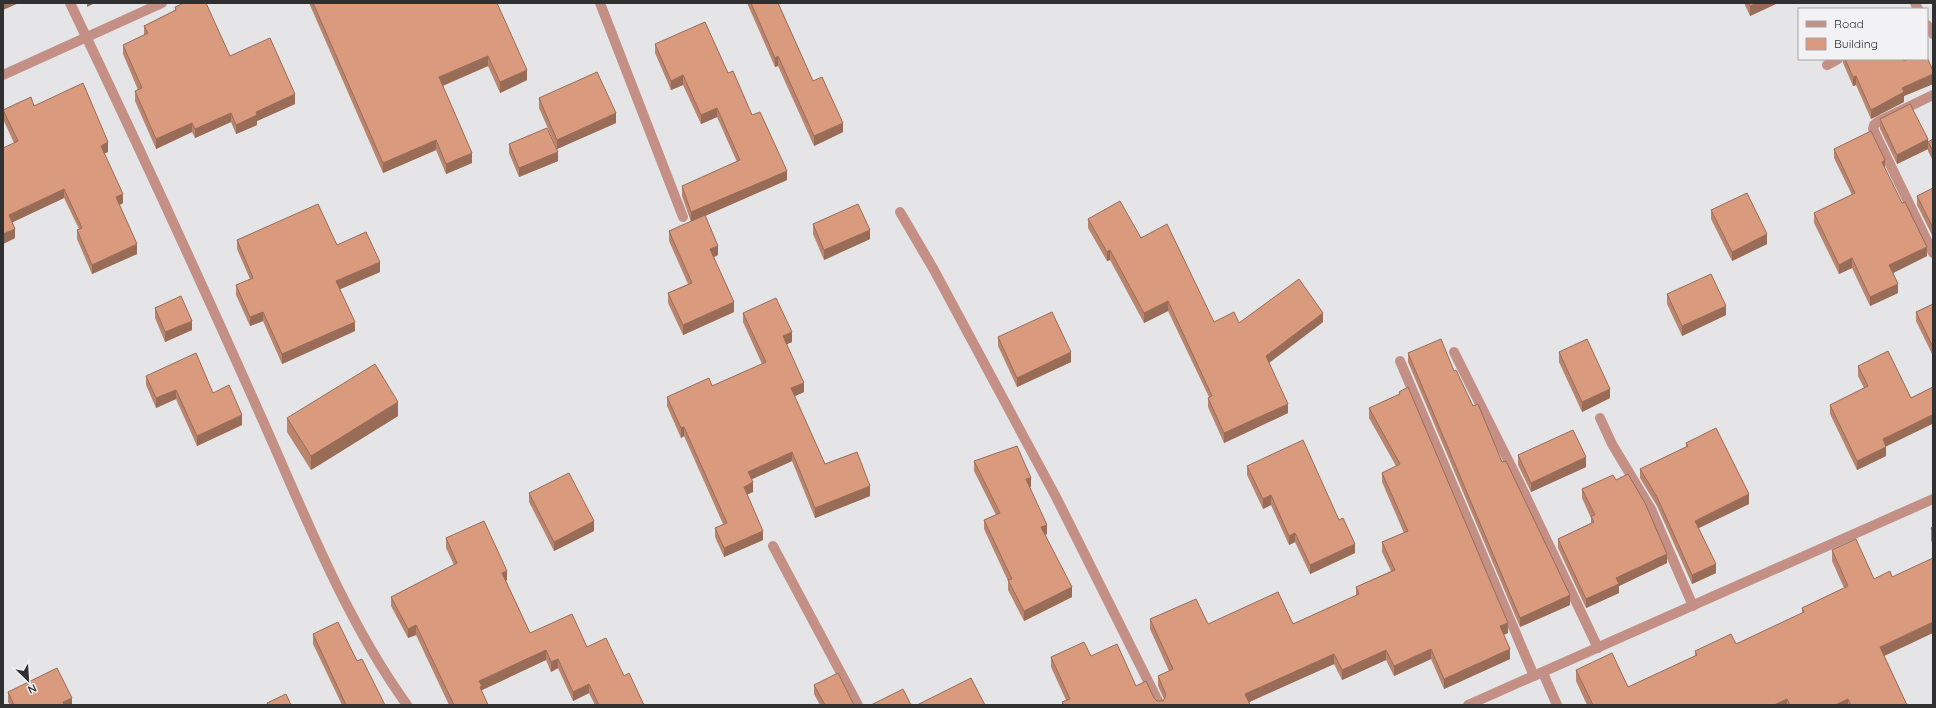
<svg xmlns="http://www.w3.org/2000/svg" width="1936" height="708" font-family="Quicksand,sans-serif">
	<rect width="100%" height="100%" fill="#e5e5e8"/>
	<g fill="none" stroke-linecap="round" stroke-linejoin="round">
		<path stroke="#c49086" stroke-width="10" d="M1600 418 1612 444 1651 509 1693 606"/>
		<g stroke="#c49086" stroke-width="10">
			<path d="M70 3C135 138 198 275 259 412 304 512 343 616 407 705"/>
			<path d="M600 3 683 217"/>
			<path d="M1915 3 1918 9"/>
			<path d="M1927 25 1933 34"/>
			<path d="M1827 65 1838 59"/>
			<path d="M3 75 162 3"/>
			<path d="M1933 95 1879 121 1874 125 1873 129 1933 253"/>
			<path d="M900 212 934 270 1056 497 1160 705"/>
			<path d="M1454 352 1519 482 1598 648"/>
			<path d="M1400 361 1534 676"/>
			<path d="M773 546 858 705"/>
			<path d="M1543 673 1557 705"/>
			<path d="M1468 705 1933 499"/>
		</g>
	</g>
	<g fill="#bb846c">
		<path d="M309 3H497L527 80 500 93 488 66 443 86 472 163 446 174 436 150 383 173Z"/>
		<path d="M747 3H778L813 81 843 132 814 146 778 66 775 67Z"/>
		<path d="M1744 3H1778L1750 16Z"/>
		<path d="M175 7 230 56 295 104 257 121V125L236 134 231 122 195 138 192 132 156 149 135 101V91L138 90 123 54V45L144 35V26L175 10Z"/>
		<path d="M655 44 728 73 752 115 787 180 705 216 718 255 714 257 734 312 683 335 668 303V293L688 284 669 241V231L691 222 682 196V186L737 162 717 117 701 124 683 85 671 90 655 53Z"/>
		<path d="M1843 59H1903L1904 61 1933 71V84L1904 96V102L1871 119 1856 85 1853 86 1843 63Z"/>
		<path d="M539 98 616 123 557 149 539 108Z"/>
		<path d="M34 106 108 152 104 153 123 203 119 205 137 254 92 274 77 239V230L79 229 64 198 12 222 15 238 3 244 14 143 3 119V110Z"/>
		<path d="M1880 119 1928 149 1897 164 1880 129Z"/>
		<path d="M1933 139V161L1928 151V142Z"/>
		<path d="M509 144 558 161 519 177 509 153Z"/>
		<path d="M1834 149 1885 170 1927 256 1893 273 1898 293 1870 306 1852 268 1839 274 1814 223V213L1852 195 1834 158Z"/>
		<path d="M1933 188V237L1917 205V196Z"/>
		<path d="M1711 210 1767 244 1732 261 1711 219Z"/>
		<path d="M1088 219 1141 238 1214 322 1239 323 1323 322 1269 363 1288 413 1224 443 1208 407V398L1209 397 1168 311 1144 323 1110 260 1107 261 1088 228Z"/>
		<path d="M813 224 870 239 824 260 813 234Z"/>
		<path d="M237 240 337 245 380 272 340 289 355 331 282 364 263 321 250 326 236 295V285L250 279 237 249Z"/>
		<path d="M1667 294 1726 315 1682 336 1667 304Z"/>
		<path d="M1933 304V356L1916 321V312Z"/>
		<path d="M155 308 192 330 165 342 155 318Z"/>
		<path d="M743 313 792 342 786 344 804 392 794 396 825 464 870 496 815 518 792 461 752 479 753 492 747 494 763 540 724 557 715 537V528L723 524 684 436 681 438 667 406V397L712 386 762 364 743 322Z"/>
		<path d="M998 337 1071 362 1017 387 998 346Z"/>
		<path d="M1559 352 1610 398 1582 412 1559 362Z"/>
		<path d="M1408 353 1454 371 1473 406 1502 462 1570 605 1520 627 1408 362Z"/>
		<path d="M1858 366 1911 398 1933 387V426L1932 424 1886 446V456L1857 470 1830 414V405L1864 388 1858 376Z"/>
		<path d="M146 376 213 393 242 425 197 446 176 399 156 408 146 385Z"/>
		<path d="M1399 392 1508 633 1504 635 1510 659 1444 689 1431 659 1394 676 1386 660 1342 680 1334 664 1249 702 1250 705H1062V702L1066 700 1051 667V657L1091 656 1154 698 1157 701H1163L1164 699 1158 686V676L1169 671 1150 629V619L1208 624H1293L1356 596V587L1391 571 1382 552V542L1404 533 1382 482V473L1396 466 1369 418V408L1399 394Z"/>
		<path d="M398 416 311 470 287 432V418Z"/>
		<path d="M1686 443 1749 504 1698 528 1716 573 1692 584 1657 506 1640 478V469L1686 447Z"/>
		<path d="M1518 455 1586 467 1531 492 1518 465Z"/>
		<path d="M974 461 1031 487H1030L1047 534 1045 535 1072 597 1024 621 1008 590V581L984 529V520L996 515 974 471Z"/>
		<path d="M1247 466 1339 520 1355 553 1310 574 1295 542 1289 545 1271 505 1263 509 1247 475Z"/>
		<path d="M1616 480 1667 563 1619 586V593L1586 608 1558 548V539L1591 523V518L1582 498V489Z"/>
		<path d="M529 493 594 531 554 551 529 502Z"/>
		<path d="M1933 527V545L1931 540V528Z"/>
		<path d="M446 538 507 580 506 581 530 633 587 647 624 676 644 705H595L589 693 573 701 558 668 551 672 546 660 482 690V691L488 705H449L416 635 408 638 391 606V597L454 565 446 548Z"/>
		<path d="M1832 550 1884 656 1907 705H1587L1576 681V670L1628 687 1695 656V651L1736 644 1802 614V608L1844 588 1832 561Z"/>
		<path d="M313 634 385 705H342L313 644Z"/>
		<path d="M814 685 854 705H820L814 694Z"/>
		<path d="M8 692 72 705H10L8 702Z"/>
	</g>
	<g fill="#996c58">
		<path d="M3 3H19L3 10Z"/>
		<path d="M87 3H95L87 7Z"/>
		<path d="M1757 3H1778L1750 16V6Z"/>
		<path d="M488 56V66L439 87V77Z"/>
		<path d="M778 56V66L775 67V58Z"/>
		<path d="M527 70V80L500 93V82Z"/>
		<path d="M1933 74V84L1904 96V102L1871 119V110L1902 88Z"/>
		<path d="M683 75V85L671 90V81Z"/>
		<path d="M1856 76V85L1853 86V77Z"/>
		<path d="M295 94V104L257 121V125L236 134V125L256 112Z"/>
		<path d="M717 108V117L701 124V115Z"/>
		<path d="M231 113V122L195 138V129Z"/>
		<path d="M616 113V123L557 149V140Z"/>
		<path d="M192 123V132L156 149V139Z"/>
		<path d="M843 123V132L814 146V136Z"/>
		<path d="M1928 139V149L1897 164V155Z"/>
		<path d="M436 140V150L383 173V163Z"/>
		<path d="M108 142V152L101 155V146Z"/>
		<path d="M558 152V161L519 177V168Z"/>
		<path d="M472 153V163L446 174V164Z"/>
		<path d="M1885 160V170L1882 162Z"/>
		<path d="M787 171V180L691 222V212Z"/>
		<path d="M64 189V198L9 224V215Z"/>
		<path d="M123 194V203L116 207V197Z"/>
		<path d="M15 229V238L3 244V234Z"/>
		<path d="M870 230V239L824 260V250Z"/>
		<path d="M1767 234V244L1732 261V252Z"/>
		<path d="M137 244V254L92 274V265Z"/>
		<path d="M718 246V255L710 259V249Z"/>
		<path d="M1927 247V256L1889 275V265Z"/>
		<path d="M1110 250V260L1107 261V252Z"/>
		<path d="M1852 258V268L1839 274V265Z"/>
		<path d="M380 262V272L336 291V281Z"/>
		<path d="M1898 284V293L1870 306V297Z"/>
		<path d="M1168 301V311L1144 323V313Z"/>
		<path d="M734 302V312L683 335V325Z"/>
		<path d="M1726 306V315L1682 336V326Z"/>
		<path d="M263 312V321L250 326V317Z"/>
		<path d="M1323 313V322L1266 365V356Z"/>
		<path d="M192 321V330L165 342V332Z"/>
		<path d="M355 322V331L282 364V354Z"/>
		<path d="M792 332V342L783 346V336Z"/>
		<path d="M1071 352V362L1017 387V378Z"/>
		<path d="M804 383V392L791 398V388Z"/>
		<path d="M1610 389V398L1582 412V402Z"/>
		<path d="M176 390V399L156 408V398Z"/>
		<path d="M398 402V416L311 470V456Z"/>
		<path d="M1288 404V413L1224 443V433Z"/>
		<path d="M242 415V425L197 446V436Z"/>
		<path d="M1932 415V424L1883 448V439Z"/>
		<path d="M684 427V436L681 438V428Z"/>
		<path d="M1886 447V456L1857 470V461Z"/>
		<path d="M792 452V461L748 481V472Z"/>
		<path d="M1586 457V467L1531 492V483Z"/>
		<path d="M1031 478V487L1026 488V479Z"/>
		<path d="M753 482V492L744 496V487Z"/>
		<path d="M870 486V496L815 518V508Z"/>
		<path d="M1749 494V504L1695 530V521Z"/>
		<path d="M1271 495V505L1263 509V499Z"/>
		<path d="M594 521V531L554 551V542Z"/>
		<path d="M1047 525V534L1041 536V527Z"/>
		<path d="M763 531V540L724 557V548Z"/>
		<path d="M1295 533V542L1289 545V536Z"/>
		<path d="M1355 544V553L1310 574V565Z"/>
		<path d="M1667 554V563L1619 586V593L1586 608V599L1616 578Z"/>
		<path d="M1716 564V573L1692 584V575Z"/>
		<path d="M507 571V580L502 583V573Z"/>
		<path d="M1072 587V597L1024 621V611Z"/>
		<path d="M1570 595V605L1520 627V618Z"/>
		<path d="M1933 622V633L1880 658V647Z"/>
		<path d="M1508 623V633L1500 636V626Z"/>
		<path d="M416 625V635L408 638V629Z"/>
		<path d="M1431 649V659L1394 676V666Z"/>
		<path d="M1510 649V659L1444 689V679Z"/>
		<path d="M546 650V660L482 690V695L480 696 479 681Z"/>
		<path d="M1386 650V660L1342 680V670Z"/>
		<path d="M1334 654V664L1245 704V694Z"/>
		<path d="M558 659V668L551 672V662Z"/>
		<path d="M589 684V693L573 701V692Z"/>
		<path d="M72 698V705H63V702Z"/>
		<path d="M1787 699V705H1774Z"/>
		<path d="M1848 699V705H1835Z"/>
	</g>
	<g fill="#da9a7e" stroke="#996c58">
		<path d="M184 3H206L230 56 270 38 295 94 256 112 257 115 236 125 231 113 195 129 192 123 156 139 135 91 142 88 123 45 148 33 144 26 176 10 175 7Z"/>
		<path d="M313 3H497L527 70 500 82 488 56 439 77 472 153 446 164 436 140 383 163Z"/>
		<path d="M751 3H778L813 81 822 77 843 123 814 136 778 56 775 58Z"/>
		<path d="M1748 3H1757L1750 6Z"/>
		<path d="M705 22 728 73 733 71 752 115 760 112 787 171 691 212 682 186 740 160 717 108 701 115 683 75 671 81 655 44Z"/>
		<path d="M1927 57 1933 71V74L1902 88 1904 92 1871 110 1856 76 1853 77 1845 59H1903L1904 61 1909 59H1927Z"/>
		<path d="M597 72 616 113 557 140 539 98Z"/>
		<path d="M83 83 108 142 101 146 123 194 116 197 137 244 92 265 77 230 82 228 64 189 9 215 15 229 3 234V148L18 141 3 110 31 97 34 106Z"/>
		<path d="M1910 104 1928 139 1897 155 1880 119Z"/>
		<path d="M547 128 558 152 519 168 509 144Z"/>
		<path d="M1871 131 1885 160 1882 162 1902 203 1905 202 1927 247 1889 265 1898 284 1870 297 1852 258 1839 265 1814 213 1855 193 1834 149Z"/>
		<path d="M1933 139V151L1928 142Z"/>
		<path d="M1933 188V228L1917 196Z"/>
		<path d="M1747 193 1767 234 1732 252 1711 210Z"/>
		<path d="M1120 201 1141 238 1167 224 1214 322 1234 312 1239 323 1299 279 1323 313 1266 356 1288 404 1224 433 1208 398 1212 396 1168 301 1144 313 1110 250 1107 252 1088 219Z"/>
		<path d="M318 204 337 245 366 232 380 262 336 281 355 322 282 354 263 312 250 317 236 285 253 278 237 240Z"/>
		<path d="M858 204 870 230 824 250 813 224Z"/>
		<path d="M705 215 718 246 710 249 734 302 683 325 668 293 692 283 669 231Z"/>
		<path d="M1711 274 1726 306 1682 326 1667 294Z"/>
		<path d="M181 296 192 321 165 332 155 308Z"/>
		<path d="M776 298 792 332 783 336 804 383 791 388 825 464 857 452 870 486 815 508 792 452 748 472 753 482 744 487 763 531 724 548 715 528 727 523 684 427 681 428 667 397 709 378 712 386 766 362 743 313Z"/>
		<path d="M1933 304V347L1916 312Z"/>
		<path d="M1052 312 1071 352 1017 378 998 337Z"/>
		<path d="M1441 339 1454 371 1456 370 1473 406 1478 404 1502 462 1506 461 1570 595 1520 618 1408 353Z"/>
		<path d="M1587 339 1610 389 1582 402 1559 352Z"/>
		<path d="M1888 351 1911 398 1933 387V417L1932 415 1883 439 1886 447 1857 461 1830 405 1868 386 1858 366Z"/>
		<path d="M196 353 213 393 229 385 242 415 197 436 176 390 156 398 146 376Z"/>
		<path d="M375 364 398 402 311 456 287 418Z"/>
		<path d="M1408 387 1508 623 1500 626 1510 649 1444 679 1431 649 1394 666 1386 650 1342 670 1334 654 1245 694 1250 705H1064L1062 702 1070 699 1051 657 1084 642 1091 656 1117 644 1136 686 1146 681 1154 698 1157 701H1163L1166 695 1158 676 1173 669 1150 619 1196 599 1208 624 1278 592 1293 624 1359 594 1356 587 1395 570 1382 542 1408 531 1382 473 1400 464 1369 408 1400 394 1399 392Z"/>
		<path d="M1716 428 1749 494 1695 521 1716 564 1692 575 1657 497 1640 469 1688 446 1686 443Z"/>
		<path d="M1573 430 1586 457 1531 483 1518 455Z"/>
		<path d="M1303 440 1339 520 1343 518 1355 544 1310 565 1295 533 1289 536 1271 495 1263 499 1247 466Z"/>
		<path d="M1017 446 1031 478 1026 479 1047 525 1041 527 1072 587 1024 611 1008 580 1012 579 984 520 1000 513 974 461Z"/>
		<path d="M569 473 594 521 554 542 529 493Z"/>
		<path d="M1628 474 1645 503 1667 554 1616 578 1619 584 1586 599 1558 539 1594 522 1591 516 1595 515 1582 489 1613 475 1616 480Z"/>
		<path d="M484 521 507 571 502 573 530 633 572 614 587 647 606 638 624 676 629 673 644 705H599L589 684 573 692 558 659 551 662 546 650 479 681 482 686 480 687 488 705H454L416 625 408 629 391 597 457 563 446 538Z"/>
		<path d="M1933 527V533L1931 528Z"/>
		<path d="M1856 539 1874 579 1890 571 1892 577 1933 558V622L1880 647 1907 705H1851L1848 699 1835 705H1790L1787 699 1774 705H1593L1576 670 1612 653 1628 687 1697 655 1695 651 1731 634 1736 644 1804 612 1802 608 1848 586 1832 550Z"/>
		<path d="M338 622 357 661 362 659 385 705H346L313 634Z"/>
		<path d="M57 668 72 698 63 702 64 705H14L8 692Z"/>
		<path d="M838 673 854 705H825L814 685Z"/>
		<path d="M971 678 985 705H917Z"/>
		<path d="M903 689 911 705H871Z"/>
		<path d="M286 694 291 705H268L267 703Z"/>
	</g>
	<rect width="1936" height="708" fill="none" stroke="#303031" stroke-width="8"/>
	<rect x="1798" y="8" width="130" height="52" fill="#f2f2f5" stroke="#a4a4a7"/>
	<rect x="1806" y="21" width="20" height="6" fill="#c49086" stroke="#a4a4a7"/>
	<text x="1834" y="28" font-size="12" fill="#303031">Road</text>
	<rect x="1806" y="38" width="20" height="12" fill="#da9a7e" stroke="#a4a4a7"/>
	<text x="1834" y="48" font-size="12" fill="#303031">Building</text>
	<g transform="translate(28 680) rotate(155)" stroke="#f2f2f5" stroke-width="3" paint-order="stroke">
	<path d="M0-3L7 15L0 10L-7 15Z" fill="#303031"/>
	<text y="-6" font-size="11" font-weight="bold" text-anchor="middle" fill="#303031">N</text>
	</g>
</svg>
